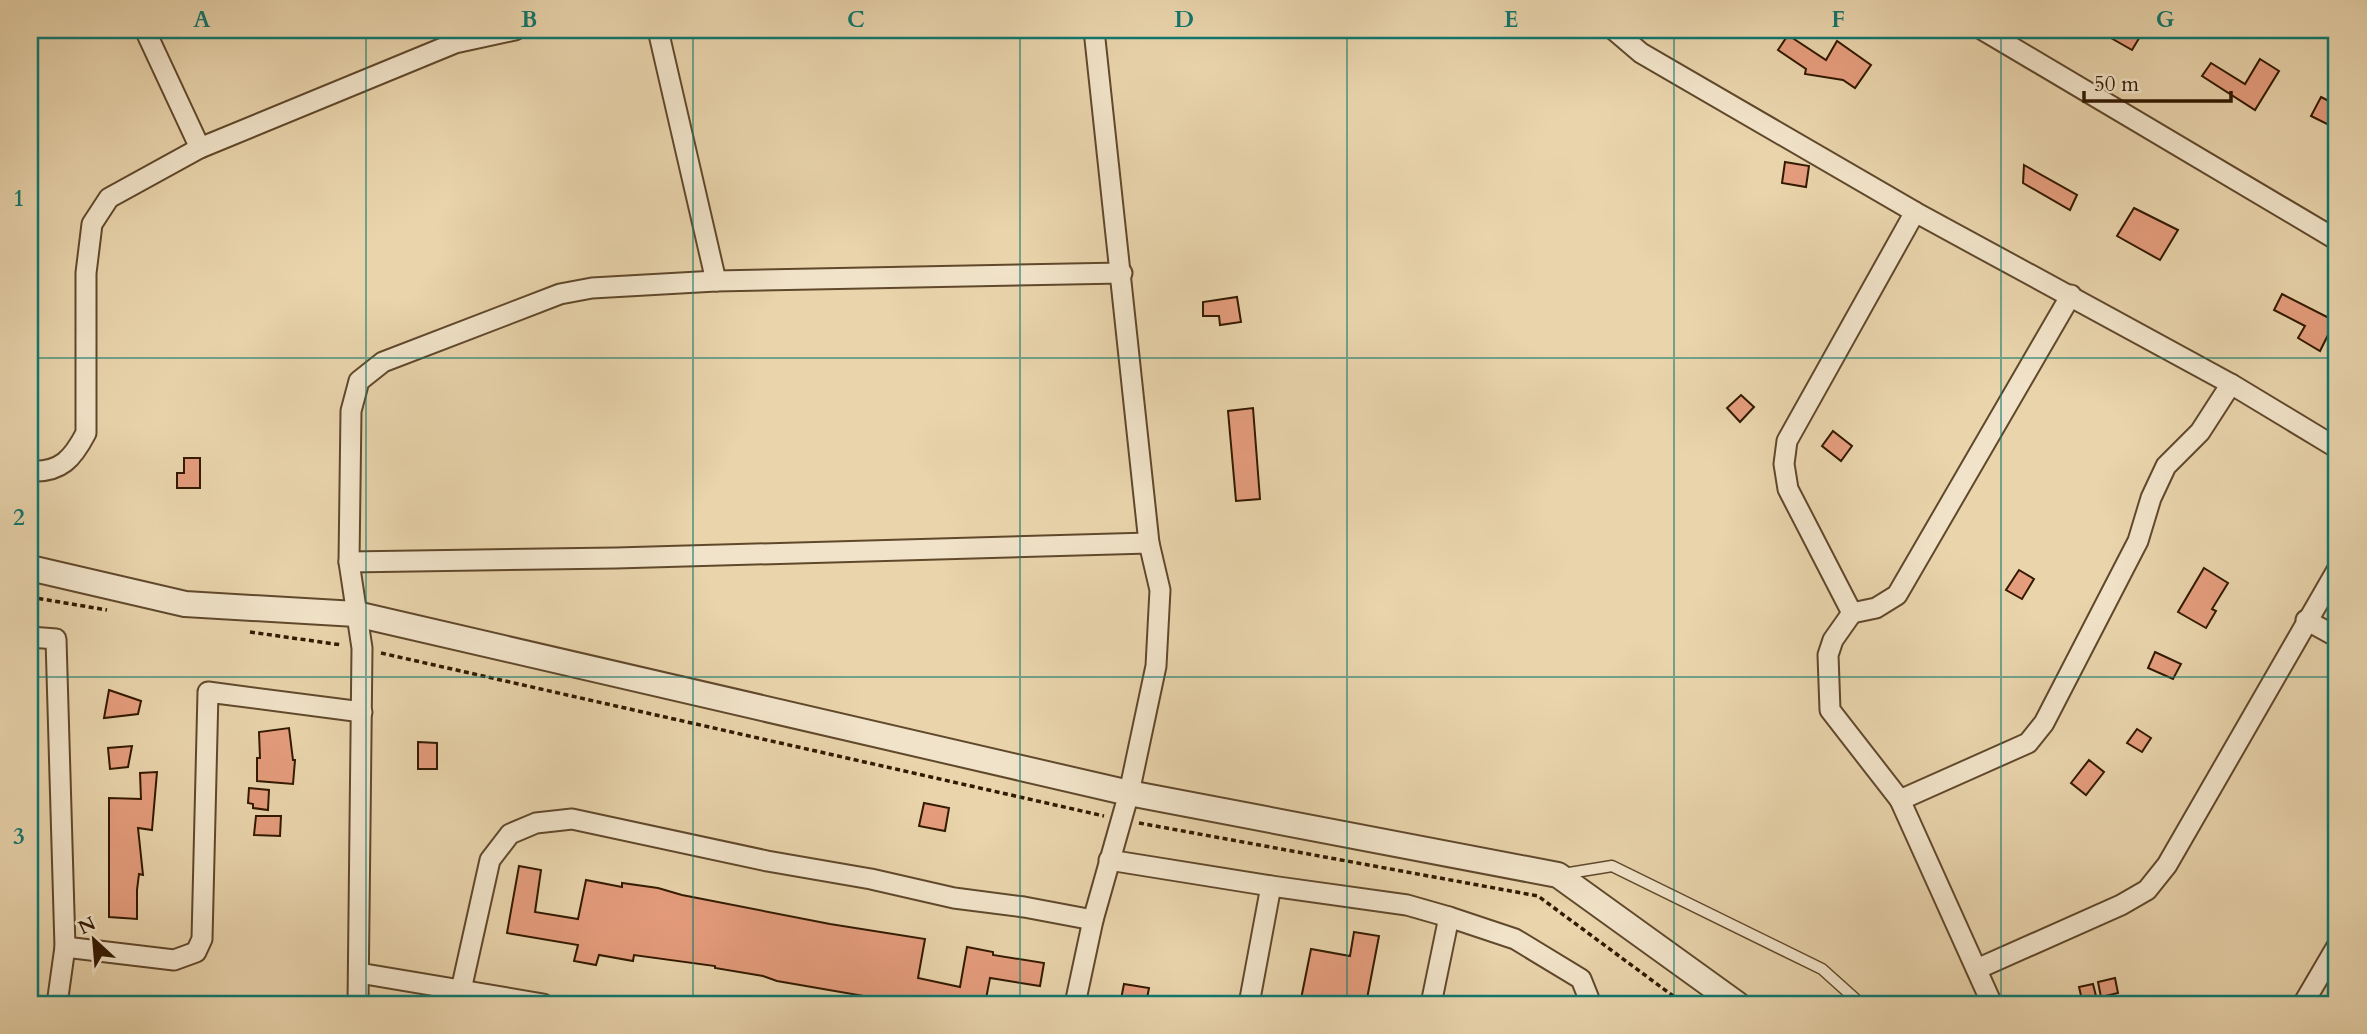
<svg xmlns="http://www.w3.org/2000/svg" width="2367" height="1034" font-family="Cardo,serif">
	<rect width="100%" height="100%" fill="#e9d4ac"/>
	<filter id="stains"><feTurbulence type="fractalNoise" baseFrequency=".00286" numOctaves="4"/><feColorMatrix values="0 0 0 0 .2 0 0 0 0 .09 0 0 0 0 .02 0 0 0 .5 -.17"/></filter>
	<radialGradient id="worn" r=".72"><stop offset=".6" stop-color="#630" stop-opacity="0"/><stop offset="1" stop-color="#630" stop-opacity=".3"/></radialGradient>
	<g fill="#e59d7d" stroke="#321900" stroke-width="2">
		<path d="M2097 30H2144L2132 50Z"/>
		<path d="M1788 35 1826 60 1837 41 1871 65 1855 88 1843 80 1805 74 1806 69 1778 50Z"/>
		<path d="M2260 59 2279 71 2255 110 2202 76 2211 63 2245 84Z"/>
		<path d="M2321 97 2337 105V129L2311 116Z"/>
		<path d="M1785 162 1809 166 1806 187 1782 183Z"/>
		<path d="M2024 165 2077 195 2070 210 2023 183Z"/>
		<path d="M2134 208 2178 230 2160 260 2117 236Z"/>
		<path d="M2282 294 2335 321 2320 351 2298 338 2305 326 2274 310Z"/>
		<path d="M1237 297 1241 322 1220 325 1219 316H1203V302Z"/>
		<path d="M1741 395 1754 407 1740 422 1727 408Z"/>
		<path d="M1253 408 1260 499 1236 501 1228 411Z"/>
		<path d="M1833 431 1852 446 1841 461 1822 446Z"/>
		<path d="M184 458H200V488H177V473H184Z"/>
		<path d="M2204 568 2228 583 2212 609 2216 611 2206 628 2178 612Z"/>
		<path d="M2019 570 2034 579 2022 599 2006 590Z"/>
		<path d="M2155 652 2181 664 2173 679 2148 668Z"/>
		<path d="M109 690 141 701 138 714 104 718Z"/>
		<path d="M289 728 293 760H295L293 784 257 781V758H260L259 732Z"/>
		<path d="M2137 729 2151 738 2142 752 2127 743Z"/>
		<path d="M418 742 437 743V769H418Z"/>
		<path d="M132 746 128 767 110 769 108 748Z"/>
		<path d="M2089 760 2104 772 2086 795 2071 783Z"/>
		<path d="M157 772 152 830 138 828 143 875 139 874 137 890V919L109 917V798L141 799 140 773Z"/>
		<path d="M249 788 269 790 268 810 253 808V804L248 803Z"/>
		<path d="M924 803 949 808 945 831 919 826Z"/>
		<path d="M256 816H281L280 836 254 835Z"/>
		<path d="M519 866 541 870 535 912 578 919 586 880 622 887V883L658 888 682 895 830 924 925 939 918 978 960 987 967 947 993 952V955L1044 963 1040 986 990 978 985 1004H910L777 981 763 976 715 968V966L634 955 633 961 599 955 596 965 574 961 578 945 507 933Z"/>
		<path d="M1354 932 1379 936 1366 1004H1300L1311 949 1350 956Z"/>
		<path d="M2115 978 2118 993 2101 997 2098 982Z"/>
		<path d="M1124 984 1149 988 1146 1004H1120Z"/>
		<path d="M2093 984 2097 1000 2083 1004 2079 987Z"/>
	</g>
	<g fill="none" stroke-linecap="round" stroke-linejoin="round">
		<g stroke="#60482b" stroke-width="13">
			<path id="service" d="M1563 874 1612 866 1822 969 1861 1004"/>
		</g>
		<g stroke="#60482b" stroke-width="23">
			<g id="minor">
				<path d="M145 30 200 148"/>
				<path d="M658 30 716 281"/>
				<path d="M1614 30 1641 53 1915 212 2231 384 2337 448"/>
				<path d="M1983 30 2337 240"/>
				<path d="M1915 212 1787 441 1784 464 1788 489 1852 613 1876 608 1897 595 2071 295"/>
				<path d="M30 471C61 473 73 458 86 433V273L92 224 109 198 200 148 455 43 515 30"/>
				<path d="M349 562 616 558 1149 543"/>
				<path d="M1852 613 1833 640 1828 655 1830 710 1900 800 2028 743 2044 723 2138 541 2151 498 2166 466 2200 432 2231 384"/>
				<path d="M2306 620 2337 637"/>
				<path d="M30 637 56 639 65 947 57 1004"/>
				<path d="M1900 800 1992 1004"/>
				<path d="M1109 860 1271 886 1407 905 1449 917"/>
				<path d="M65 947 174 960 196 952 202 939 208 692 362 712"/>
				<path d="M1977 969 2121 905 2147 890 2167 865 2337 570"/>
				<path d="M359 973 543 1004"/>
				<path d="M461 990 490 860 510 834 536 823 572 819 767 861 871 879 954 898 1024 907 1093 920"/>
				<path d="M358 1004 362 648 349 562 351 411 359 381 383 362 560 294 592 288 716 281 1122 273"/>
				<path d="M1075 1004 1093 920 1129 793 1156 666 1160 590 1149 543 1094 30"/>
				<path d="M1249 1004 1271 886"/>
				<path d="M1431 1004 1449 917 1515 939 1581 979 1591 1004"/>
				<path d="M2303 1004 2337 946"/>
			</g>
		</g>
		<g stroke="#60482b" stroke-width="28">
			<path id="tertiary" d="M30 568 185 604 356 614 1129 793 1558 875 1737 1004"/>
		</g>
		<g stroke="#321900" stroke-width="3.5" stroke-dasharray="5 3.5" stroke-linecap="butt">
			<path d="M30 597 107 610"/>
			<path d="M250 632 342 645"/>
			<path d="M381 653 1104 816"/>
			<path d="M1139 823 1538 896 1684 1004"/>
		</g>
		<use href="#service" stroke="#f1e3c9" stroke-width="10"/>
		<use href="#minor" stroke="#f1e3c9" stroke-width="19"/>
		<use href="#tertiary" stroke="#f1e3c9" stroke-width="24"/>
	</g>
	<path fill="none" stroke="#0f766e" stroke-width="2" stroke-opacity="0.55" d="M366 30V1004M693 30V1004M1020 30V1004M1347 30V1004M1674 30V1004M2001 30V1004M30 358H2337M30 677H2337"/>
	<rect width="2367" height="1034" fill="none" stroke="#e9d4ac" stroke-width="77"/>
	<g transform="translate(94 940) rotate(334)" stroke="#f1e3c9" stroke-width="5" paint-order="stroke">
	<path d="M0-5L12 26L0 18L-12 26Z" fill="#321900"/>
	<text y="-10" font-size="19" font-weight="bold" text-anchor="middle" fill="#321900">N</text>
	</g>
	<path d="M2084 91v10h147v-10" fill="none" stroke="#321900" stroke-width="3.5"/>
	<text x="2094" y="91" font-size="21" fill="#321900" stroke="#f1e3c9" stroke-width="5" paint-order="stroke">50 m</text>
	<rect x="38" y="38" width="2290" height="958" fill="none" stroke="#0f766e" stroke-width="2.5"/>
	<g font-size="23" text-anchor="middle" font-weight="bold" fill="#0f766e">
		<text x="202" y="27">A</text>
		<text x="529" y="27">B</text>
		<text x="856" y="27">C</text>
		<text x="1184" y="27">D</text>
		<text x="1511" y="27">E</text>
		<text x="1838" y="27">F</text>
		<text x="2165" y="27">G</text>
		<text x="19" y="206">1</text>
		<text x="19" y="525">2</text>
		<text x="19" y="844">3</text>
	</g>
	<rect width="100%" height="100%" filter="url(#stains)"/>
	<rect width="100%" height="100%" fill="url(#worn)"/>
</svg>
